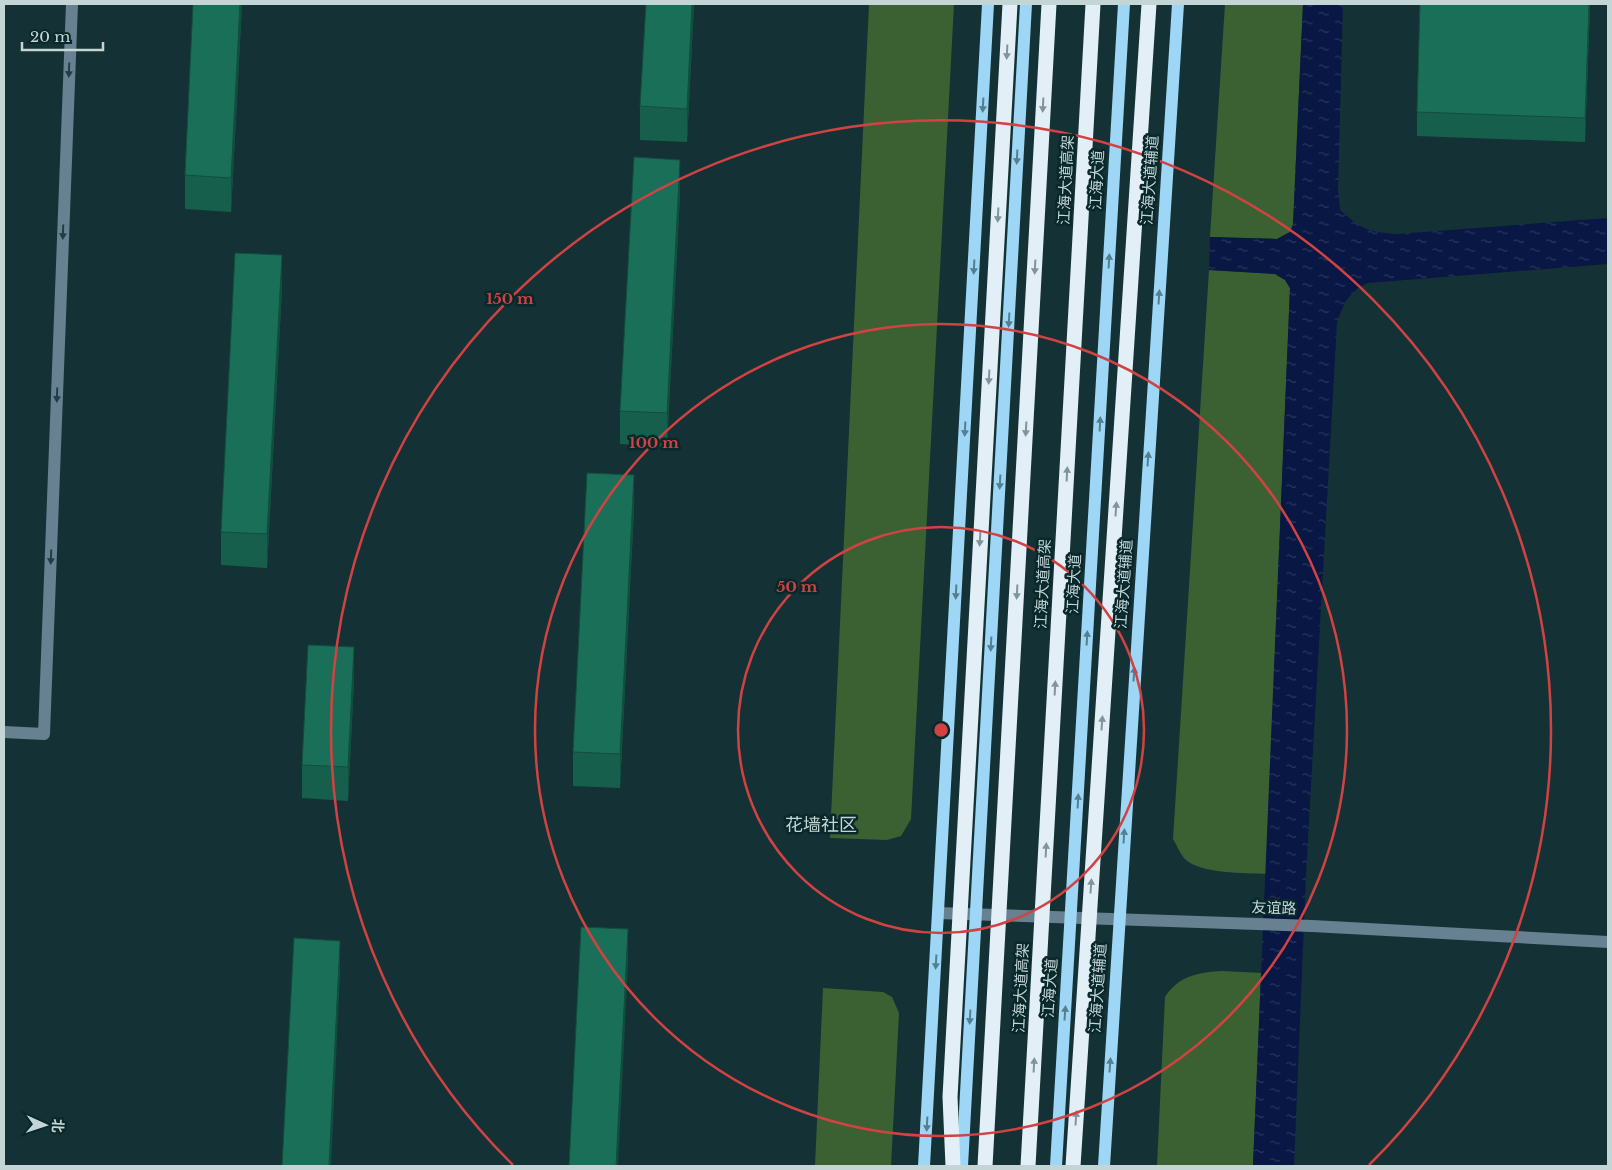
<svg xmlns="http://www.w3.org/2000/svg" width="1612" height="1170" font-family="'Libre Baskerville','Noto Sans SC',serif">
	<defs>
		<pattern id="water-ripples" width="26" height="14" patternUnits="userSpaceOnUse" patternTransform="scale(1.25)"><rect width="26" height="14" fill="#081743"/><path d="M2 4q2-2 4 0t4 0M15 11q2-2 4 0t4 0" fill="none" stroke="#2a385d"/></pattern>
	</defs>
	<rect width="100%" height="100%" fill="#143235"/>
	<g fill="#3b6133">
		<path d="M869 4H954L911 819 901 836 887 840 830 838Z"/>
		<path d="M1225 4H1303L1293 224 1290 232 1277 239 1210 237Z"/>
		<path d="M1209 270 1275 274 1285 280 1290 288 1266 874C1246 873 1200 874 1185 859 1180 854 1177 845 1173 839Z"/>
		<path d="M1223 971 1261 973 1253 1166H1157L1165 997C1178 976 1199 972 1223 971Z"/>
		<path d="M823 988 883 992 892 997 899 1013 891 1166H815Z"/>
	</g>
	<path fill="url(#water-ripples)" d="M1303 4H1343L1338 188 1340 210C1363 230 1368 232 1397 234L1608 218V264L1368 283C1349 291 1343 305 1337 323L1306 875 1294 1166H1253L1290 288 1285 280 1275 274 1209 270 1210 237 1277 239 1290 232 1293 225Z"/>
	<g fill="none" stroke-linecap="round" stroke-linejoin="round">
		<g stroke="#678191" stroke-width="12">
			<path d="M4 732 44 734 72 4"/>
			<path d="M938 913 1312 926 1608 942"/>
		</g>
		<g stroke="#9ed6f6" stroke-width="12">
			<path d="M924 1166 988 4"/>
			<path d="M962 1166 1026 4"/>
			<path d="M1056 1166 1124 4"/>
			<path d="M1104 1166 1178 4"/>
		</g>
		<g stroke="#e2eff7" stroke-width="15">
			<path d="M953 1166 950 1097 1010 4"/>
			<path d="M985 1166 1049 4"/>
			<path d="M1028 1166 1093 4"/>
			<path d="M1073 1166 1149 4"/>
		</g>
	</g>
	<g fill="#165f4d">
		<path d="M242 4 231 212 185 209V175Z"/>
		<path d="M694 4 687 142 640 140V106Z"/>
		<path d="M1420 4H1590L1585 142 1417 136V112Z"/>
		<path d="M680 194 667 447 620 444V411Z"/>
		<path d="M282 288 267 568 221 565V532Z"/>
		<path d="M634 509 620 788 573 786V752Z"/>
		<path d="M354 681 348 801 302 798V765Z"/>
	</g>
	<g fill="#124e3e">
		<path d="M240 4H242L231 212V178Z"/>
		<path d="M692 4H694L687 142V109Z"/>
		<path d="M1589 4H1590L1585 142V118Z"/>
		<path d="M680 160V194L667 447V413Z"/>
		<path d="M282 255V288L267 568V534Z"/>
		<path d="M634 475V509L620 788V754Z"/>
		<path d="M354 647V681L348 801V767Z"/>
		<path d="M628 929V963L618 1166H616Z"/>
		<path d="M340 941V974L331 1166H329Z"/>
	</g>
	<g fill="#1a6f59" stroke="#124e3e">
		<path d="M193 4H240L231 178 185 175Z"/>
		<path d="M646 4H692L687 109 640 106Z"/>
		<path d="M1420 4H1589L1585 118 1417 112Z"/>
		<path d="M634 157 680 160 667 413 620 411Z"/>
		<path d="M235 253 282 255 267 534 221 532Z"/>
		<path d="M587 473 634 475 620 754 573 752Z"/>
		<path d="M308 645 354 647 348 767 302 765Z"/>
		<path d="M581 927 628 929 616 1166H569Z"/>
		<path d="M294 938 340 941 329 1166H282Z"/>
	</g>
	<defs><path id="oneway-solid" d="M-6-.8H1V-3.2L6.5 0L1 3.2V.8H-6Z" transform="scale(1.25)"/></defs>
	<g fill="#80959b">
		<use href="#oneway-solid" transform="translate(1007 52) rotate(93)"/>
		<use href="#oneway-solid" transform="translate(1043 105) rotate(93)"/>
		<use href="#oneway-solid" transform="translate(998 215) rotate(93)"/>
		<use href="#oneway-solid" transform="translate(1035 267) rotate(93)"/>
		<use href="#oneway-solid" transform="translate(989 377) rotate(93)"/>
		<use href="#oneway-solid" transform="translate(1026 429) rotate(93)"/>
		<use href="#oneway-solid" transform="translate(1067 474) rotate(-87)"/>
		<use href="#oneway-solid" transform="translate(1116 509) rotate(-86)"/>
		<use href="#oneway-solid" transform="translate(980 539) rotate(93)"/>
		<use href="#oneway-solid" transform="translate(1017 592) rotate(93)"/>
		<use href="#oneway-solid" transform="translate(1055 688) rotate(-87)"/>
		<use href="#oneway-solid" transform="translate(1102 723) rotate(-86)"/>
		<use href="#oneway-solid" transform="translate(1046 850) rotate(-87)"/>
		<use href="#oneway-solid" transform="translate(1091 886) rotate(-86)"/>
		<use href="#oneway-solid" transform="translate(1034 1065) rotate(-87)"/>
		<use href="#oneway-solid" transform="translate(1076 1118) rotate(-86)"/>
	</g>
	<g fill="#203e44">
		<use href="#oneway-solid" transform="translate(69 70) rotate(92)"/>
		<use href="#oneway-solid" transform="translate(63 232) rotate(92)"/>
		<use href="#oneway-solid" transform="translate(57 395) rotate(92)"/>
		<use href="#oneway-solid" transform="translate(51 557) rotate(92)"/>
	</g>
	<g fill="#547f90">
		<use href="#oneway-solid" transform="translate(983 105) rotate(93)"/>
		<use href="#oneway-solid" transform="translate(1017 157) rotate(93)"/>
		<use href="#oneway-solid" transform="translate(1109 261) rotate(-87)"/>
		<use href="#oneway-solid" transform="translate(974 267) rotate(93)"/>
		<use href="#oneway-solid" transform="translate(1159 297) rotate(-86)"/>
		<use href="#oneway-solid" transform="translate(1009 320) rotate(93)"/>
		<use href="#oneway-solid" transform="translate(1100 424) rotate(-87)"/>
		<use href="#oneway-solid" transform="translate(965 429) rotate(93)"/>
		<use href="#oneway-solid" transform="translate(1148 459) rotate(-86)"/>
		<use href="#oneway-solid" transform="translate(1000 482) rotate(93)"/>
		<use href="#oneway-solid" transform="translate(956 592) rotate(93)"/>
		<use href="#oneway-solid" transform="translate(1087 638) rotate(-87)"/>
		<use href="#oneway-solid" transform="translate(991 644) rotate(93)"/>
		<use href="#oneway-solid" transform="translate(1134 674) rotate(-86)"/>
		<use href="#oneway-solid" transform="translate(1078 801) rotate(-87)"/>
		<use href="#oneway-solid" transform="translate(1124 836) rotate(-86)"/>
		<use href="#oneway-solid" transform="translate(936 962) rotate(93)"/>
		<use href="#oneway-solid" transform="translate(1065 1013) rotate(-86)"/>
		<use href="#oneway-solid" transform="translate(970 1017) rotate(93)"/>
		<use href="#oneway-solid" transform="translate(1110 1065) rotate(-86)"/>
		<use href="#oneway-solid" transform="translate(927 1124) rotate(93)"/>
	</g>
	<g fill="none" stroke="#d34242" stroke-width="2.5">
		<circle cx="941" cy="730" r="203"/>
		<circle cx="941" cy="730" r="406"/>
		<path d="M513 1165A610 610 0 1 1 1369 1165"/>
	</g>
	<g text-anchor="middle" stroke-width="5" stroke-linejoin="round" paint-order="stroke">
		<g font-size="15" fill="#c4d5d6" stroke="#09282b">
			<text transform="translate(1066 180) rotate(-87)" y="5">江海大道高架</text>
			<text transform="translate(1097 180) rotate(-87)" y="5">江海大道</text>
			<text transform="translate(1150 180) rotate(-86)" y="5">江海大道辅道</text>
			<text transform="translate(1043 584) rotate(-87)" y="5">江海大道高架</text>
			<text transform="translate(1074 584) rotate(-87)" y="5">江海大道</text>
			<text transform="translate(1124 584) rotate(-86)" y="5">江海大道辅道</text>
			<text transform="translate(1274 908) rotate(2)" y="5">友谊路</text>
			<text transform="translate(1021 988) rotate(-87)" y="5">江海大道高架</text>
			<text transform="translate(1050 988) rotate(-86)" y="5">江海大道</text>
			<text transform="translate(1098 988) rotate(-86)" y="5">江海大道辅道</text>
		</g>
		<g font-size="18" fill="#c4d5d6" stroke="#09282b">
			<text x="821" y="831">花墙社区</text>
		</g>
	</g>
	<circle cx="941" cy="730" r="8" fill="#d34242" stroke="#09282b" stroke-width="2.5"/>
	<g font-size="15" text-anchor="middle" font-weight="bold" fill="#d34242" stroke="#09282b" stroke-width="5" stroke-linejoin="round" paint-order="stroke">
		<text x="510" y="304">150 m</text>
		<text x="654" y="448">100 m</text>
		<text x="797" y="592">50 m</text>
	</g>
	<rect width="1612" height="1170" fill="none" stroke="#c4d5d6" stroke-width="10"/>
	<g transform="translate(45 1125) rotate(93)" stroke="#09282b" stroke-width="4" paint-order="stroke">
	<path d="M0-4L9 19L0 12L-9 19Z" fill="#c4d5d6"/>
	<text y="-8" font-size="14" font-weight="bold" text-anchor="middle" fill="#c4d5d6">北</text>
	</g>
	<path d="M22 42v8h81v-8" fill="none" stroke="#c4d5d6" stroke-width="2.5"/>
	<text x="30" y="42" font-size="15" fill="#c4d5d6" stroke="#09282b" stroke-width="4" paint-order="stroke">20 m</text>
</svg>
